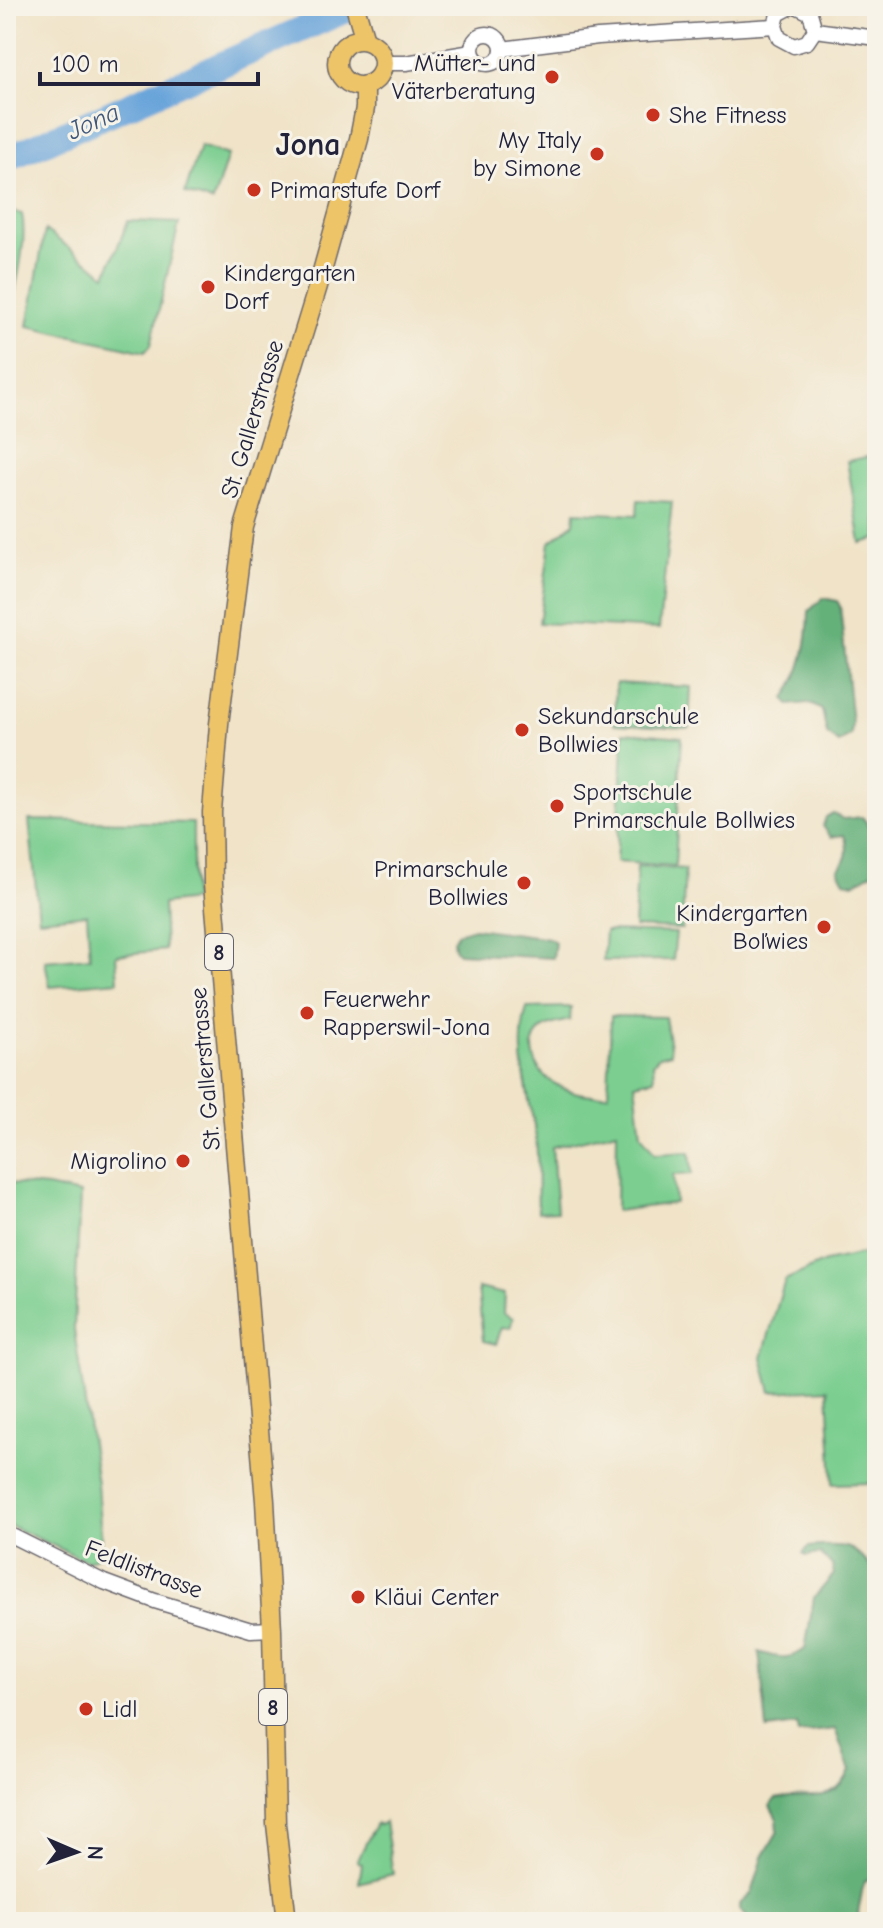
<svg xmlns="http://www.w3.org/2000/svg" width="883" height="1928" font-family="'Comic Neue',sans-serif">
	<rect width="100%" height="100%" fill="#f7f3e8"/>
	<filter id="ink" filterUnits="userSpaceOnUse"><feTurbulence type="fractalNoise" baseFrequency=".0125" numOctaves="2"/><feDisplacementMap in="SourceGraphic" scale="16" xChannelSelector="R" yChannelSelector="G"/><feConvolveMatrix kernelMatrix="1 2 1 2 8 2 1 2 1" color-interpolation-filters="sRGB"/></filter>
	<filter id="wash" filterUnits="userSpaceOnUse"><feTurbulence type="fractalNoise" baseFrequency=".006" numOctaves="4" result="noise"/><feDisplacementMap in="SourceGraphic" scale="32" xChannelSelector="R" yChannelSelector="G"/><feGaussianBlur stdDeviation="1.8" result="paint"/><feColorMatrix in="noise" values="0 0 0 0 0 0 0 0 0 0 0 0 0 0 0 0 0 1.4 0 .05"/><feComposite in="paint" operator="in"/></filter>
	<g filter="url(#wash)">
		<rect width="100%" height="100%" fill="#f0e3c7"/>
		<g fill="#7cce90" stroke="#4f7866" stroke-width="2">
			<path d="M200 146 228 155 213 202 185 193Z"/>
			<path d="M6 210 22 214C27 241 19 270 14 296L6 295Z"/>
			<path d="M128 221 179 223 151 345 145 352 28 326 45 230 106 275Z"/>
			<path d="M877 455V539L861 543 847 461Z"/>
			<path d="M638 500 672 502 659 629 539 623 550 542 574 523 575 512 637 515Z"/>
			<path d="M616 683 691 687 689 728 614 724Z"/>
			<path d="M624 732 682 737 675 866 616 862Z"/>
			<path d="M29 820 193 823V900L163 904 165 950 116 955 118 981 50 987 45 961 90 957 87 914 39 919Z"/>
			<path d="M637 866 685 869 682 929 634 927Z"/>
			<path d="M605 931 676 933 673 960 603 961Z"/>
			<path d="M571 1007 570 1020C561 1022 547 1024 541 1030 535 1035 533 1040 533 1047 533 1084 578 1099 608 1094L611 1016 665 1017 671 1053 659 1056 653 1063 654 1079 635 1083 641 1134 655 1154 690 1152 692 1174 673 1175 675 1203 616 1211 617 1131 552 1147 557 1211 538 1212C537 1186 539 1157 535 1131 528 1089 514 1051 527 1008Z"/>
			<path d="M6 1183 47 1187 80 1194 74 1330 97 1483 101 1537 100 1552 97 1557 87 1561 6 1524Z"/>
			<path d="M877 1251V1565L870 1483 833 1484 828 1389 771 1392 762 1358 785 1280 825 1262Z"/>
			<path d="M478 1288 505 1294 504 1313 513 1318 510 1328 502 1327 496 1344 483 1341Z"/>
			<path d="M385 1822 393 1874 359 1883 362 1864 357 1861 376 1823 380 1825Z"/>
		</g>
		<g fill="#65b17a" stroke="#446a5a" stroke-width="2">
			<path d="M823 598 837 601 840 606 852 723 851 735 839 743 827 734 822 710 809 703 789 705 785 699C803 671 808 643 809 611Z"/>
			<path d="M833 813 843 819 862 817C874 829 876 854 875 871L854 883 844 881 838 870C848 859 849 849 844 835L831 837 823 826 826 817Z"/>
			<path d="M474 928 549 938 555 942 553 958 458 953 454 948 453 940 457 933Z"/>
			<path d="M820 1546C857 1544 854 1550 877 1573V1875L864 1881 858 1913 863 1922H753L740 1910V1904L752 1893 763 1857 778 1831 777 1819 770 1806 775 1799C805 1791 835 1808 850 1771L835 1729 799 1733 797 1725 767 1729 759 1652C777 1658 789 1661 805 1649L814 1598 834 1574 832 1565 820 1554 806 1556 803 1553 809 1547Z"/>
		</g>
		<g fill="none" stroke-linecap="round" stroke-linejoin="round">
			<path stroke="#6aa5da" stroke-width="26" d="M6 159 355 6"/>
		</g>
	</g>
	<g filter="url(#ink)">
		<g fill="none" stroke-linecap="round" stroke-linejoin="round">
			<g stroke="#6a666c" stroke-width="17">
				<g id="tertiary">
					<path d="M793 6 778 14 775 26 779 38 794 46 807 42 815 30 810 13 796 6"/>
					<path d="M815 30 877 38"/>
					<circle cx="487" cy="49" r="15"/>
					<path d="M502 49 598 37 775 26"/>
					<path d="M383 63H406L472 52"/>
					<path d="M6 1533 104 1582 155 1601 251 1630 272 1629"/>
				</g>
			</g>
			<g stroke="#6a666c" stroke-width="21">
				<g id="primary">
					<path d="M355 6 365 40"/>
					<circle cx="360" cy="63" r="23"/>
					<path d="M287 1922 276 1824 272 1629 265 1501 213 884 212 812 219 724 244 527 318 286 359 139 365 108V85"/>
				</g>
			</g>
			<use href="#tertiary" stroke="#fff" stroke-width="14"/>
			<use href="#primary" stroke="#eec469" stroke-width="18"/>
		</g>
	</g>
	<g fill="#c8321e" stroke="#f7f3e8" stroke-width="3">
		<circle cx="552" cy="77" r="8"/>
		<circle cx="653" cy="115" r="8"/>
		<circle cx="597" cy="154" r="8"/>
		<circle cx="254" cy="190" r="8"/>
		<circle cx="208" cy="287" r="8"/>
		<circle cx="522" cy="730" r="8"/>
		<circle cx="557" cy="806" r="8"/>
		<circle cx="524" cy="883" r="8"/>
		<circle cx="824" cy="927" r="8"/>
		<circle cx="307" cy="1013" r="8"/>
		<circle cx="183" cy="1161" r="8"/>
		<circle cx="358" cy="1597" r="8"/>
		<circle cx="86" cy="1709" r="8"/>
	</g>
	<g text-anchor="middle" stroke-width="6" stroke-linejoin="round" paint-order="stroke">
		<g fill="#f7f3e8" stroke="#62616f" stroke-width="2">
			<rect x="205" y="934" width="28" height="36" rx="6"/>
			<rect x="259" y="1689" width="28" height="36" rx="6"/>
		</g>
		<g font-size="22" font-weight="bold" fill="#22223b">
			<text x="219" y="960">8</text>
			<text x="273" y="1715">8</text>
		</g>
		<g font-size="24" fill="#22223b" stroke="#f7f3e8" text-anchor="start">
			<text x="536" y="71" text-anchor="end">Mütter- und<tspan x="536" dy="28">Väterberatung</tspan></text>
			<text x="669" y="123">She Fitness</text>
			<text x="581" y="148" text-anchor="end">My Italy<tspan x="581" dy="28">by Simone</tspan></text>
			<text x="270" y="198">Primarstufe Dorf</text>
			<text x="224" y="281">Kindergarten<tspan x="224" dy="28">Dorf</tspan></text>
			<text x="538" y="724">Sekundarschule<tspan x="538" dy="28">Bollwies</tspan></text>
			<text x="573" y="800">Sportschule<tspan x="573" dy="28">Primarschule Bollwies</tspan></text>
			<text x="508" y="877" text-anchor="end">Primarschule<tspan x="508" dy="28">Bollwies</tspan></text>
			<text x="808" y="921" text-anchor="end">Kindergarten<tspan x="808" dy="28">Boľwies</tspan></text>
			<text x="323" y="1007">Feuerwehr<tspan x="323" dy="28">Rapperswil-Jona</tspan></text>
			<text x="167" y="1169" text-anchor="end">Migrolino</text>
			<text x="374" y="1605">Kläui Center</text>
			<text x="102" y="1717">Lidl</text>
		</g>
		<g font-size="24" fill="#22223b" stroke="#f7f3e8">
			<text transform="translate(252 419) rotate(-73)" y="8">St. Gallerstrasse</text>
			<text transform="translate(205 1069) rotate(-95)" y="8">St. Gallerstrasse</text>
			<text transform="translate(144 1569) rotate(21)" y="8">Feldlistrasse</text>
		</g>
		<g font-size="26" font-style="italic" fill="#3f567b" stroke="#f7f3e8">
			<text transform="translate(93 121) rotate(-24)" y="9">Jona</text>
		</g>
		<g font-size="32" font-weight="bold" fill="#22223b" stroke="#f7f3e8">
			<text x="308" y="155">Jona</text>
		</g>
	</g>
	<rect width="883" height="1928" fill="none" stroke="#f7f3e8" stroke-width="32"/>
	<g transform="translate(76 1852) rotate(92)" stroke="#f7f3e8" stroke-width="6" paint-order="stroke">
	<path d="M0-6L14 30L0 20L-14 30Z" fill="#22223b"/>
	<text y="-12" font-size="22" font-weight="bold" text-anchor="middle" fill="#22223b">N</text>
	</g>
	<path d="M40 72v12h218v-12" fill="none" stroke="#22223b" stroke-width="4"/>
	<text x="52" y="72" font-size="24" fill="#22223b" stroke="#f7f3e8" stroke-width="6" paint-order="stroke">100 m</text>
</svg>
